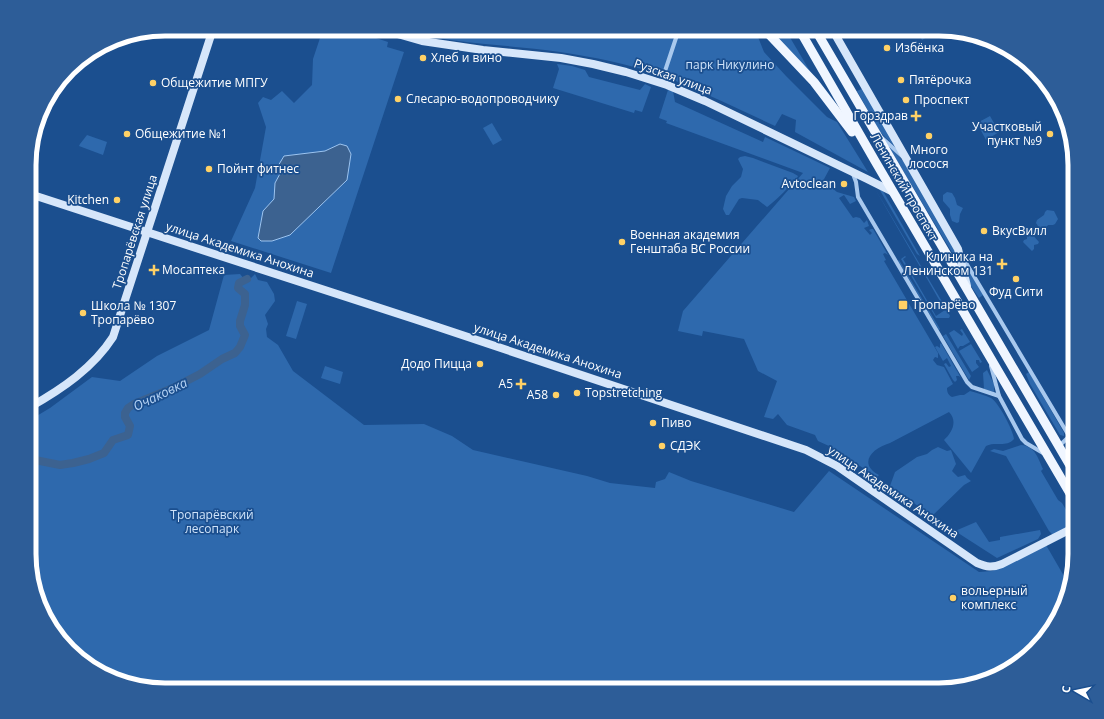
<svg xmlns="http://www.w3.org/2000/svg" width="1104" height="719" font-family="'Open Sans',sans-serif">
	<rect width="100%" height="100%" fill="#1b4f8f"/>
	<g fill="#2e69ad">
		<path d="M323 29H349L388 42 387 47 404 52 331 273 231 241 255 188 266 127 258 103 263 97 271 100 282 91 294 103 312 85 313 59Z"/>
		<path d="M401 29H748L758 37 764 52 786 76 827 117 837 122 868 172 795 132 796 120 782 114 775 126C743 111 712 96 680 83 674 80 668 77 661 75 628 64 594 57 560 52 507 44 452 45 401 29Z"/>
		<path d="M772 29H785L811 73 777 38Z"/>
		<path d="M921 29H937L938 30 922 40 918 31Z"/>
		<path d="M557 64 572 66 585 70 589 77 640 90 645 84 651 87 642 112 635 110 634 113 553 88 559 69Z"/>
		<path d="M864 88 901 153 880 132 857 91Z"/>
		<path d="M668 90 673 91 675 102 763 142 765 137 830 168 823 181 837 192 854 197 856 201 850 204 844 195 839 198 853 218 856 217 860 218 864 223 867 220 869 226 864 228 870 235 872 233 869 230 871 229H873L888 255 885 253 883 254 886 260 884 261 938 353V358L935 357 933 360 937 365 944 367 953 384 947 388C947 392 948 395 952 397L960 395H964L970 391C977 393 985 395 991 398 999 403 1013 430 1014 439 1006 448 996 441 986 446L971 473 944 440C952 433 958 421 949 412L890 443C873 448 857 463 879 475L877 477 829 446 818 441 815 435 787 425 778 414 773 419 764 417 777 381 758 371 744 339 703 331 702 336 678 331 683 311 803 173 666 123 667 121 659 118Z"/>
		<path d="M990 116 999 132 986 140 977 123Z"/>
		<path d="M492 123 502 140 493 145 483 128Z"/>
		<path d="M87 135 107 142 103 155 79 146 80 144Z"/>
		<path d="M891 148 904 162 955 247 960 266 890 149Z"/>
		<path d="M745 156 753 158 793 173 798 176C796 181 771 205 767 207L758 200 742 198 739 199 729 215H726L723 209 726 196 732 186 741 177 743 169 738 159 740 157Z"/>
		<path d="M874 187 947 310 950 316 949 318H936L901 259 905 256 906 257 903 259 936 316 945 310Z"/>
		<path d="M878 187 883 191 920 256 917 254Z"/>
		<path d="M947 192 952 193 955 198 957 205 963 208 960 214 959 222 957 223 952 221 950 215V209L943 201V195Z"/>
		<path d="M1047 210 1054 211 1058 219 1055 224 1053 225H1048L1045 229H1040L1036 223 1037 220 1044 215 1045 212Z"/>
		<path d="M1030 232 1039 242 1038 244 1034 245V249L1032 251 1023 242 1024 240 1027 239V234Z"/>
		<path d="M899 260 940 329 939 330 898 261Z"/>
		<path d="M967 267 983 295 979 298 971 286 965 269Z"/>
		<path d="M240 274 244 279H250L255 274 258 280 267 282 274 294 275 301 265 315 268 324 266 329 267 337 278 345 293 371 364 425 424 424 452 436 473 450 587 476 610 483 655 488 656 482 665 479 669 472 691 481 794 512 829 471 979 572 992 571 1046 545 1068 583 1052 630 1007 672 947 690H165L122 683 89 667 47 622 30 571V420L50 408 92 377 120 381 157 356 209 330 224 275Z"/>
		<path d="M297 301 307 304 296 339 286 336Z"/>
		<path d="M962 329 970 342 963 346H960L958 349 949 333 954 330 962 336 963 334 960 330Z"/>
		<path d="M946 334 971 376 969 380 943 336Z"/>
		<path d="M941 343 961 378 959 376H956L957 380 955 382 953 380 944 364 946 363 949 367 951 366 947 358 943 361 935 347 937 346 940 348V344Z"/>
		<path d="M971 344 982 362 980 363 979 360H976V363L979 367 972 372 959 351Z"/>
		<path d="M325 366 343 372 340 384 321 378Z"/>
		<path d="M987 370 994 384V392L984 389 983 373Z"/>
		<path d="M1029 372 1064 433V436L1060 435 1030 384 1026 374Z"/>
		<path d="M1021 445C1035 446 1038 458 1043 469L1041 471 1058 500 1062 503 1074 523V524L1053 535 1049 531 1006 456 990 451 994 449 1003 451Z"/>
		<path d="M938 447 947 451 951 450 956 464 952 471 958 477 965 475 967 478 971 481 964 485 932 516 890 486 895 472 917 457 927 454 932 450Z"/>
		<path d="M976 522 989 542 1000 540V537L1040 530 1041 534 1038 539 997 558 955 531Z"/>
	</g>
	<path fill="#3c6290" stroke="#9cc4f0" d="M340 144 347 146 351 154 347 180 290 235 272 241H261L258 238 263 211 274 199 275 183 282 170 278 166 284 156 325 151Z"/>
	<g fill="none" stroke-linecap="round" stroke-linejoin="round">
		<path stroke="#3c6290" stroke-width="8" d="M30 459 60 465 73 463 89 459 104 453 113 440 128 435 130 426 125 417V413L128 408 134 404 173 388 200 374 222 359 235 353 240 347 245 335 240 326V321L245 305V294L238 288 239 283 247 279"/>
		<g stroke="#a9c9ee" stroke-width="4">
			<path d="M661 83 679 29"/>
			<path d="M882 138 902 156"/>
			<path d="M853 174 856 182 858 197 967 382 972 387 999 396"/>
			<path d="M962 256 1069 436"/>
			<path d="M991 366 999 396 1022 439 1026 443 1043 453"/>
			<path d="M1059 446 1075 431"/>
		</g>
		<g stroke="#d6e6fa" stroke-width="8">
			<path d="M380 29 422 41 483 50 561 58 593 64 626 72 667 85 705 101 867 179 893 192"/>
			<path d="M832 29 958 249 967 286"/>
			<path d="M30 194 417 320 806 450 837 466 977 563C987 567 992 568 1002 564L1075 527"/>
			<path d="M30 407C62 389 93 368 113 337L213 29"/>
		</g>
		<g stroke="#f0f6ff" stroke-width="9">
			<path d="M764 29 814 82 852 132"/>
			<path d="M799 29 875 161 1075 502"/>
			<path d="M815 29 1075 474"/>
		</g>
	</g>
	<g fill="#ffd166" stroke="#1b4f8f" stroke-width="1.5">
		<circle cx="887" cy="48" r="4"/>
		<circle cx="423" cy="58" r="4"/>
		<circle cx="901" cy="80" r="4"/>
		<circle cx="153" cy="83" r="4"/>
		<circle cx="398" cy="99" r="4"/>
		<circle cx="906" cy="100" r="4"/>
		<path d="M914 110h4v4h4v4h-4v4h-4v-4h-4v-4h4z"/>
		<circle cx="127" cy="134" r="4"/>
		<circle cx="1050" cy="134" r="4"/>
		<circle cx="929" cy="136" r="4"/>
		<circle cx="209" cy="169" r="4"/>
		<circle cx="844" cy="184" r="4"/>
		<circle cx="117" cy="200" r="4"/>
		<circle cx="984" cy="231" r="4"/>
		<circle cx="622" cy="242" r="4"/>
		<path d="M1000 258h4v4h4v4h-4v4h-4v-4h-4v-4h4z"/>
		<path d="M152 264h4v4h4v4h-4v4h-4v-4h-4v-4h4z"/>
		<circle cx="1016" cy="279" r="4"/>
		<rect x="898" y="300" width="10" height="10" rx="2"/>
		<circle cx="83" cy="313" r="4"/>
		<circle cx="480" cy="364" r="4"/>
		<path d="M519 378h4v4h4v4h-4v4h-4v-4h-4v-4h4z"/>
		<circle cx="577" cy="393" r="4"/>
		<circle cx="556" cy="395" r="4"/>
		<circle cx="653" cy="423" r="4"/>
		<circle cx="662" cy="446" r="4"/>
		<circle cx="953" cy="598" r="4"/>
	</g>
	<g text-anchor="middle" stroke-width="3.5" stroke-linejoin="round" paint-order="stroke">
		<g font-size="12" fill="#fff" stroke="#1b4f8f" text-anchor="start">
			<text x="895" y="52">Избёнка</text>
			<text x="431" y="62">Хлеб и вино</text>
			<text x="909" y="84">Пятёрочка</text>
			<text x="161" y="87">Общежитие МПГУ</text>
			<text x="406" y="103">Слесарю-водопроводчику</text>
			<text x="914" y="104">Проспект</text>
			<text x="908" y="120" text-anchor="end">Горздрав</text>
			<text x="1042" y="131" text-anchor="end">Участковый<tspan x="1042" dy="14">пункт №9</tspan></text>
			<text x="135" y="138">Общежитие №1</text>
			<text x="929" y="154" text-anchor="middle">Много<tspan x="929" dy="14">лосося</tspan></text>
			<text x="217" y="173">Пойнт фитнес</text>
			<text x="836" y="188" text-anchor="end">Avtoclean</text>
			<text x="109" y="204" text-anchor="end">Kitchen</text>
			<text x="992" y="235">ВкусВилл</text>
			<text x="630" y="239">Военная академия<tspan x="630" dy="14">Генштаба ВС России</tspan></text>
			<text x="993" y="261" text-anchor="end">Клиника на<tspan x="993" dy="14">Ленинском 131</tspan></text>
			<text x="162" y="274">Мосаптека</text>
			<text x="1016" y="296" text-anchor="middle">Фуд Сити</text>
			<text x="912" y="309">Тропарёво</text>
			<text x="91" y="310">Школа № 1307<tspan x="91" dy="14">Тропарёво</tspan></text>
			<text x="472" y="368" text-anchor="end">Додо Пицца</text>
			<text x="513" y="388" text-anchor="end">А5</text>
			<text x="585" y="397">Topstretching</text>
			<text x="548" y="399" text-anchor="end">А58</text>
			<text x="661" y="427">Пиво</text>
			<text x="670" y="450">СДЭК</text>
			<text x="961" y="595">вольерный<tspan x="961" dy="14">комплекс</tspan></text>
		</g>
		<g font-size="12" fill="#cfe3fa" stroke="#1b4f8f">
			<text x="730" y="69">парк Никулино</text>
			<text x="212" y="519">Тропарёвский<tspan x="212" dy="14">лесопарк</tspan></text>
		</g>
		<g font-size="12" fill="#fff" stroke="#1b4f8f">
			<text transform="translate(673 77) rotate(20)" y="4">Рузская улица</text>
			<text transform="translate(904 187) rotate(60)" y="4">Ленинский проспект</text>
			<text transform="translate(135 232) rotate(-72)" y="4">Тропарёвская улица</text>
			<text transform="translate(240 250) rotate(18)" y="4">улица Академика Анохина</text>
			<text transform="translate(548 351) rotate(18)" y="4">улица Академика Анохина</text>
			<text transform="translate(893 492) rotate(34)" y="4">улица Академика Анохина</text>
		</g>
		<g font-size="13" font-style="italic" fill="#b5d3f5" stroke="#1b4f8f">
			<text transform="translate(160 394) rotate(-26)" y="5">Очаковка</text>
		</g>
	</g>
	<path d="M0 0H1104V719H0ZM165 36H939A129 129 0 0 1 1068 165V554A129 129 0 0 1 939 683H165A129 129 0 0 1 36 554V165A129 129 0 0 1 165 36Z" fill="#2d5d98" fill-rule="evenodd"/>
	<path fill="none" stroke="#fff" stroke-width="5" d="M165 36H939A129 129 0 0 1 1068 165V554A129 129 0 0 1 939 683H165A129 129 0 0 1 36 554V165A129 129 0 0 1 165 36Z"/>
	<g transform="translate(1076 691) rotate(279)" stroke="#1b4f8f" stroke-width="3" paint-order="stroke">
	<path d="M0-3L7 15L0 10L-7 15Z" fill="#ffffff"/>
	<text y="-6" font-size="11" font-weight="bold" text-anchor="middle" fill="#ffffff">С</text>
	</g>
</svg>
